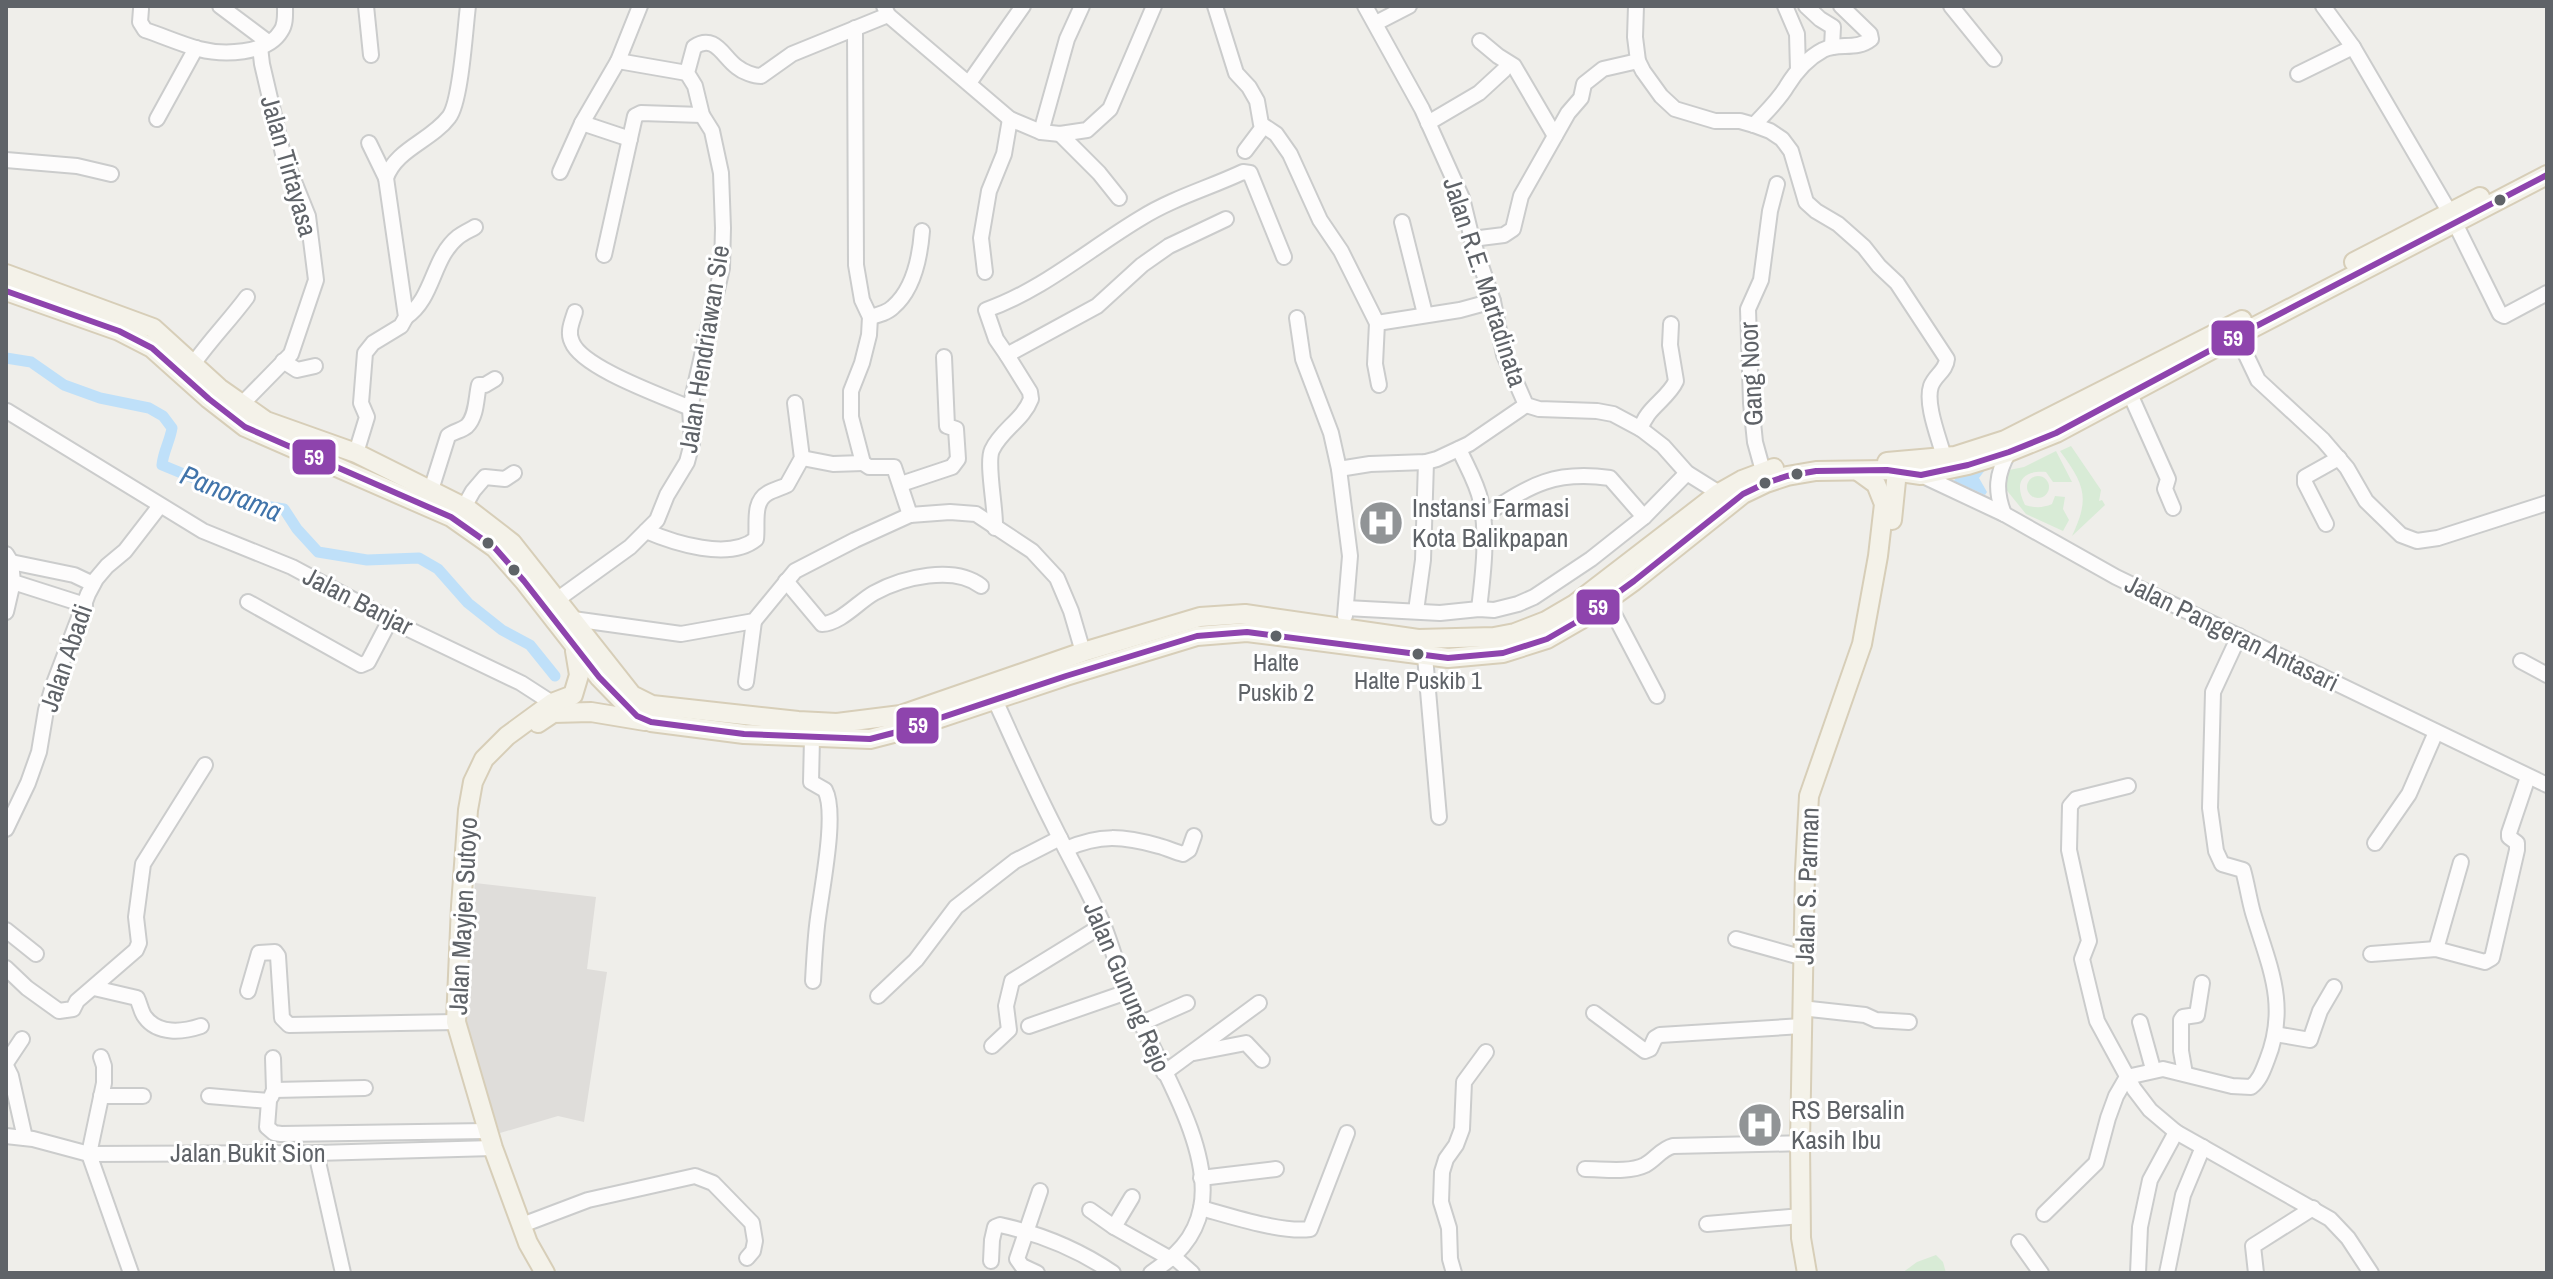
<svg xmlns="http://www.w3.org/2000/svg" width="2553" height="1279" font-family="'Archivo Narrow',sans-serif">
	<rect width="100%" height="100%" fill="#efeeea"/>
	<path fill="#dfddda" d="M475 883 596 897 587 969 607 972 584 1122 558 1116 500 1133 463 1024Z"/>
	<g fill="#d8ebd6">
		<path d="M2071 446 2101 490 2099 501 2102 500 2105 505 2072 536C2090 498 2085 485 2060 451Z"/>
		<path d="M2056 451 2072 482H2053L2046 472C2021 470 2014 483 2025 505 2035 508 2043 508 2052 504L2055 496 2065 497 2063 509 2069 520 2063 531 2026 514 2004 487 2005 475 2009 470 2024 467Z"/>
		<circle cx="2038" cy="487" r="11"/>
		<path d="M1936 1255 1943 1262 1946 1273H1902L1917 1262Z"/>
	</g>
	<path fill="#bfe0f9" d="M1981 470H1985L1979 478 1987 492 1985 495 1954 481 1957 475Z"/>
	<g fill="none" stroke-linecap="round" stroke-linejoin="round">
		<path stroke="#bfe0f9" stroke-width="11" d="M6 358 31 362 64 385 100 398 149 408 163 416 172 428C170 441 163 452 162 465L237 496 252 504 284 509 297 529 318 552 367 560 419 558 438 569 468 603 502 630 530 645 555 676"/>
		<g stroke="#cbcccc" stroke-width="18">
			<g id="minor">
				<path d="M220 6 268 42"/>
				<path d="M366 6 371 55"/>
				<path d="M640 6 618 61 687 73"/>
				<path d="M884 6 888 15 1010 119 1041 132 1060 134 1087 130 1110 109 1154 6"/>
				<path d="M1215 6 1236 73 1249 87 1257 101 1261 124 1276 134 1290 154 1320 220 1341 251 1377 323 1460 310 1493 301"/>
				<path d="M1365 6 1422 109 1462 198 1472 239 1493 301 1504 355 1526 405 1539 409 1597 411 1613 414 1641 429 1663 446 1687 473 1719 493"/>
				<path d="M1636 6 1635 37 1638 61 1643 71 1661 96 1675 109 1715 121H1740L1754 125 1770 131 1782 139 1791 151 1806 202 1816 211 1838 224 1864 247 1879 266 1897 283 1947 359C1946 371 1935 375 1931 386 1925 404 1939 438 1944 457"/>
				<path d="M1785 6 1797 34 1798 70"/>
				<path d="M1806 6 1820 19 1833 27 1832 47"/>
				<path d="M1951 6 1994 59"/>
				<path d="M2323 6 2353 47 2450 213 2500 314 2504 316 2547 293"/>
				<path d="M141 9 140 22 145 30C163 36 181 44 199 49 222 55 267 55 281 31 286 24 285 14 285 6"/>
				<path d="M1376 23 1409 6"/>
				<path d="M855 28 856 265 862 300 870 317 869 335 862 363 851 391V417L863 463 869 467H894L910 515"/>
				<path d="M1480 41 1498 56 1514 66 1555 136"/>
				<path d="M2298 74 2353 47"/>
				<path d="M969 83 1023 6"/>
				<path d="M157 119 196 48"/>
				<path d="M582 123 630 139"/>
				<path d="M1428 123 1479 93 1504 70"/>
				<path d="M1754 125C1765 113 1779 100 1787 86 1795 73 1808 58 1823 50 1839 42 1856 51 1871 39L1870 34 1841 6"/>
				<path d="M1041 132 1067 39 1082 6"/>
				<path d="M1060 134 1099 173 1119 198"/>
				<path d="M369 143 386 178"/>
				<path d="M1245 151 1263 127"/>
				<path d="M6 160 77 166 111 174"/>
				<path d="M560 172 582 123 618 61"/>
				<path d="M1402 222 1425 314"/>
				<path d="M1472 239 1504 235 1513 229 1521 196 1568 113 1581 98 1584 84 1603 69 1638 61"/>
				<path d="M604 255 635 116 641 113 702 115"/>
				<path d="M985 272 981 238 989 191 1004 154 1010 119"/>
				<path d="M575 312C572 322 567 332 572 342 582 368 663 396 690 408"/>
				<path d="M406 317C434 298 432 258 458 237 463 233 470 230 475 227"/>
				<path d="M870 317C878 315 887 313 893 307 914 289 920 257 922 231"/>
				<path d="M1297 318 1303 359 1331 433 1339 469 1350 556 1345 616"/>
				<path d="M1377 323 1375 364 1379 385"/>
				<path d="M2237 336 2258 380 2323 440 2347 468 2366 501 2401 535 2417 541 2438 538 2547 503"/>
				<path d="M1007 355 996 339 986 310C1043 290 1089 249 1141 218 1173 198 1209 188 1243 172L1250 173 1284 257"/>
				<path d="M283 361 297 370 315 366"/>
				<path d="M194 363C211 339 230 320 247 297"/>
				<path d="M2130 394 2168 479 2165 489 2173 508"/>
				<path d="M241 405 291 354 316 280 308 216 283 154 262 64 260 47"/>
				<path d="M7 411 203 531 292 567 402 626 521 683 552 703"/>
				<path d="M1641 429C1645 409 1668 399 1676 381L1670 345 1671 324"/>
				<path d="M1459 449C1467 467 1477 483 1481 502 1488 536 1483 575 1479 609"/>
				<path d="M356 453 367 417 361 403 365 353 373 343 401 326 406 317 386 178C396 149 431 141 449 117 461 102 465 29 468 6"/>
				<path d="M802 458 833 464 863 463"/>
				<path d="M1339 469 1370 464 1426 462 1437 459 1469 444 1526 405"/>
				<path d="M1763 471 1755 442 1751 403 1748 309 1761 280 1770 211 1777 184"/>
				<path d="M1921 475 2004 514 2116 577 2547 785"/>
				<path d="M901 484 952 467 958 459 956 429 947 426 944 357"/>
				<path d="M431 490 448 436C454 431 461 431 467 426 477 416 476 397 479 385H485L495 379"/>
				<path d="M464 507 473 491 485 477 505 479 514 473"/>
				<path d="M2004 514C1995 491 1996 474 2009 452"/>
				<path d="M1483 516C1530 486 1552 470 1610 478L1644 517"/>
				<path d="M2326 524 2305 483V477L2339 458"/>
				<path d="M995 528C996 509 986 463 992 450 1001 430 1023 420 1031 399L1030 392 1007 355 1097 306 1142 265 1169 246 1226 219"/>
				<path d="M646 531C674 543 729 561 756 539 758 524 752 502 768 493 773 490 781 488 787 485L802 458 795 403"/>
				<path d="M6 554 11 562 13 582 85 605"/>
				<path d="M11 562 74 575 93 584"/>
				<path d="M786 581 822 624C841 623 858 602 874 593 903 577 954 565 981 586"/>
				<path d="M558 599 630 547 657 520 667 495 687 462 692 443 690 408 722 268 723 228 721 173 712 131 702 115 695 86 687 73 694 47C715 33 723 57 737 67 743 72 754 76 761 76L792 54 888 15"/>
				<path d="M1607 601 1657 696"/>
				<path d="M248 602 361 665 368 662 390 620"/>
				<path d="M1346 608 1440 613 1479 609 1494 610 1518 604 1534 597 1591 559 1644 517 1687 473"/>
				<path d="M1416 611 1423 560 1426 462"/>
				<path d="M6 612 13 582"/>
				<path d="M573 619 681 634 754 621 795 571 855 540 910 515 950 512 976 514 1032 551 1057 578 1071 611 1083 652"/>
				<path d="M1425 656 1439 817"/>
				<path d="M2521 661 2547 675"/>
				<path d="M746 682 754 621"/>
				<path d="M995 700C1014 742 1033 785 1054 826 1070 859 1089 891 1103 924 1112 946 1118 970 1127 993 1151 1052 1214 1144 1201 1208 1195 1239 1175 1257 1151 1273"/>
				<path d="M812 738 811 782 825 790C838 814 820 896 817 926 815 944 814 963 813 981"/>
				<path d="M2128 786 2076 799 2070 806 2069 850 2089 941 2082 959 2097 1021 2134 1089 2150 1110 2176 1132 2330 1219 2348 1238 2371 1273"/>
				<path d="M6 829 28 783 39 752 46 710 53 686 88 594 96 579 107 566 125 551 159 507"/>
				<path d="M2375 843 2409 794 2436 732"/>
				<path d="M1066 849C1100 834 1123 836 1159 846 1167 848 1175 852 1183 854L1189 850 1194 836"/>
				<path d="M6 930 36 954"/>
				<path d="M1736 939 1804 958"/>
				<path d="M2436 949 2461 862"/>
				<path d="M2371 954 2436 949 2485 962 2492 958 2517 850V843L2509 837V833L2528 777"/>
				<path d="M6 968 27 988 59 1011 73 1009 77 1001 136 950 139 943 136 917 143 864 205 765"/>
				<path d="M94 988 137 998C140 1004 141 1012 145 1017 158 1035 183 1032 201 1026"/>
				<path d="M248 991 259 953 275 952 278 956 282 1018 289 1025 456 1022"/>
				<path d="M878 996 916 960 956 907 1015 861 1060 838"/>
				<path d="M1810 1009 1865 1015 1876 1020 1909 1022"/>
				<path d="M1594 1013 1645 1051 1650 1049 1655 1038 1660 1035 1802 1026"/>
				<path d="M2140 1022 2153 1069"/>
				<path d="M1140 1024 1187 1003"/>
				<path d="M1029 1026 1127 992"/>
				<path d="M2275 1034 2310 1040 2320 1011 2334 987"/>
				<path d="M992 1046 1009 1030 1006 1006 1012 981 1103 925"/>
				<path d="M1194 1053 1246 1043 1262 1060"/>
				<path d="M101 1057 104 1066V1083L89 1154 131 1273"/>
				<path d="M6 1063 22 1039"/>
				<path d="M6 1066 11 1076 25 1138"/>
				<path d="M1164 1073 1259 1003"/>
				<path d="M2185 1074 2181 1051V1020L2183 1017 2197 1015 2202 983"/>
				<path d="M2127 1077 2163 1069 2232 1086 2251 1087C2260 1080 2263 1070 2267 1060 2289 1005 2269 966 2253 913 2249 899 2247 884 2243 870L2222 864 2216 851 2210 808 2213 692 2239 636"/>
				<path d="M274 1090 365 1088"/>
				<path d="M101 1096H143"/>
				<path d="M209 1096 269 1101 267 1127 274 1133 281 1134 487 1131"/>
				<path d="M271 1097 274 1090 273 1058"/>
				<path d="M6 1136 33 1139 89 1154 316 1153 493 1148"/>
				<path d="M316 1153 343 1273"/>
				<path d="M1585 1169C1603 1169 1629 1173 1645 1165 1656 1159 1661 1149 1673 1146L1807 1143"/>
				<path d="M1201 1178 1276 1169"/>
				<path d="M1201 1208C1230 1216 1282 1233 1310 1229L1347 1133"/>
				<path d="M1090 1210 1114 1227 1171 1259"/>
				<path d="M2044 1214 2096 1163 2108 1118 2116 1096 2127 1077"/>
				<path d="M1707 1224 1801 1216"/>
				<path d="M522 1225 588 1200 695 1176 713 1183 752 1223 755 1241 753 1251 747 1258"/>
				<path d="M1114 1227 1132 1197"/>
				<path d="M2019 1242 2041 1273"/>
				<path d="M1174 1257 1192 1273"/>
				<path d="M991 1261 992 1240 995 1227 1000 1225C1041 1234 1078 1249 1113 1273"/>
				<path d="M1037 1273 1022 1266 1017 1259 1040 1191"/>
				<path d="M1454 1273 1450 1259 1449 1228 1441 1202 1442 1172 1446 1159 1456 1145 1462 1129 1464 1082 1486 1052"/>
				<path d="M2138 1273 2140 1227 2150 1180 2176 1132"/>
				<path d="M2167 1273 2183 1195 2203 1147"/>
				<path d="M2256 1273 2253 1246 2313 1208"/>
			</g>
		</g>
		<g stroke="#d7ceb8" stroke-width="22">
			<g id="major">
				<path d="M2354 262 2480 197"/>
				<path d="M6 274 153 328 219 388 266 421 356 453 468 509 512 543 632 695 652 705 798 721 837 723 901 715 1083 652 1200 617 1245 614 1418 639 1494 637 1515 633 1546 621 1575 604 1719 493 1742 480 1774 468"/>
				<path d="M6 291 119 331 152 348 209 399 245 427 451 517 495 548 524 581 599 677 637 716 651 722 744 734 870 739 901 731 1066 676 1197 636 1247 632 1448 658 1503 653 1547 639 1580 620 1634 581 1743 494 1766 483 1787 476 1816 471 1887 470 1921 475 1968 465 2009 452 2056 433 2237 336 2547 175"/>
				<path d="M1887 462 1955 456 2005 440 2242 320"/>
				<path d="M1892 520 1897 471"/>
				<path d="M538 723 553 713 591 712 645 721"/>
				<path d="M545 1273 528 1243 493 1148 456 1022 461 906 468 810 473 782 484 759 507 736 552 703 573 695 579 675 575 651"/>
				<path d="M1807 1273 1801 1238 1800 1143 1805 870 1809 796 1862 644 1878 556 1884 504 1876 484 1858 471"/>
			</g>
		</g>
		<use href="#minor" stroke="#fdfcfc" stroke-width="14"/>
		<use href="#major" stroke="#f4f2e9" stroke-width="18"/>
		<g stroke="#fff" stroke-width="12">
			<path id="bus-1" d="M6 291 119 331 152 348 209 399 245 427 451 517 495 548 524 581 599 677 637 716 651 722 744 734 870 739 901 731 1066 676 1197 636 1247 632 1448 658 1503 653 1547 639 1580 620 1634 581 1743 494 1766 483 1787 476 1816 471 1887 470 1921 475 1968 465 2009 452 2056 433 2237 336 2547 175"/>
		</g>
		<use href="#bus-1" stroke="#8e44ad" stroke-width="6"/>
	</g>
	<defs>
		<g id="hospital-disc" transform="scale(2.3)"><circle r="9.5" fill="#919496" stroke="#fff"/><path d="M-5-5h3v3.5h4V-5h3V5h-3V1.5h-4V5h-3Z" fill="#fff"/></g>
	</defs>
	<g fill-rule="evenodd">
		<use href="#hospital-disc" x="1381" y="523"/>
		<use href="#hospital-disc" x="1760" y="1125"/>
	</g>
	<g fill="#5f6368" stroke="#fff" stroke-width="3">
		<circle cx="2500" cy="200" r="7"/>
		<circle cx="1797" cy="474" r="7"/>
		<circle cx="1765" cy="483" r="7"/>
		<circle cx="488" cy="543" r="7"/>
		<circle cx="514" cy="570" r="7"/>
		<circle cx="1276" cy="636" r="7"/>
		<circle cx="1418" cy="654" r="7"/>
	</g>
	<g text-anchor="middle" stroke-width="6" stroke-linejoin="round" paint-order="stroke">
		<g font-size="24" fill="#5f6368" stroke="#fff">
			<text x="1276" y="671">Halte<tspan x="1276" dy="30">Puskib 2</tspan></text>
			<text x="1418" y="689">Halte Puskib 1</text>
		</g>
		<g font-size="26" fill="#5f6368" stroke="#fff">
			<text transform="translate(289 166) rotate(74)" y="9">Jalan Tirtayasa</text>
			<text transform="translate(1485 282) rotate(72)" y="9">Jalan R.E. Martadinata</text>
			<text transform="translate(704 349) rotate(-81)" y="9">Jalan Hendriawan Sie</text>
			<text transform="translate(1751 374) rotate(-93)" y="9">Gang Noor</text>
			<text transform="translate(358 601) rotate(27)" y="9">Jalan Banjar</text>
			<text transform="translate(2232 633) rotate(26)" y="9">Jalan Pangeran Antasari</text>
			<text transform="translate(66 658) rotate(-71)" y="9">Jalan Abadi</text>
			<text transform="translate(1807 886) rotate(-88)" y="9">Jalan S. Parman</text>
			<text transform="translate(463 916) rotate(-87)" y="9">Jalan Mayjen Sutoyo</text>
			<text transform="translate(1127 987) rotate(67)" y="9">Jalan Gunung Rejo</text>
			<text x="248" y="1162">Jalan Bukit Sion</text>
		</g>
		<g font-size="26" fill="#5f6368" stroke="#fff" text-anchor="start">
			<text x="1412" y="517">Instansi Farmasi<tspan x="1412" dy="30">Kota Balikpapan</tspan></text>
			<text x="1791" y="1119">RS Bersalin<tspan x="1791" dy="30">Kasih Ibu</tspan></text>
		</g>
		<g font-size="28" font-style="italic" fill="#4174aa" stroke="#fff">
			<text transform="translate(231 493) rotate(22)" y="10">Panorama</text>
		</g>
	</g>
	<g stroke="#fff" stroke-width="3">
		<rect x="2210" y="319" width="46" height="38" rx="8" fill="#8e44ad"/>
		<rect x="291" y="438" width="46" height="38" rx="8" fill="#8e44ad"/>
		<rect x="1575" y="588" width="46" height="38" rx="8" fill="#8e44ad"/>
		<rect x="895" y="706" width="45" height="39" rx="8" fill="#8e44ad"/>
	</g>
	<g font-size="22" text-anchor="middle" font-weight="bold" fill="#fff">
		<text x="2233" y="346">59</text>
		<text x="314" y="465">59</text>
		<text x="1598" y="615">59</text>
		<text x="918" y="733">59</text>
	</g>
	<rect width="2553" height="1279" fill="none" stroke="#5f6368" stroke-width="16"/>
</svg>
